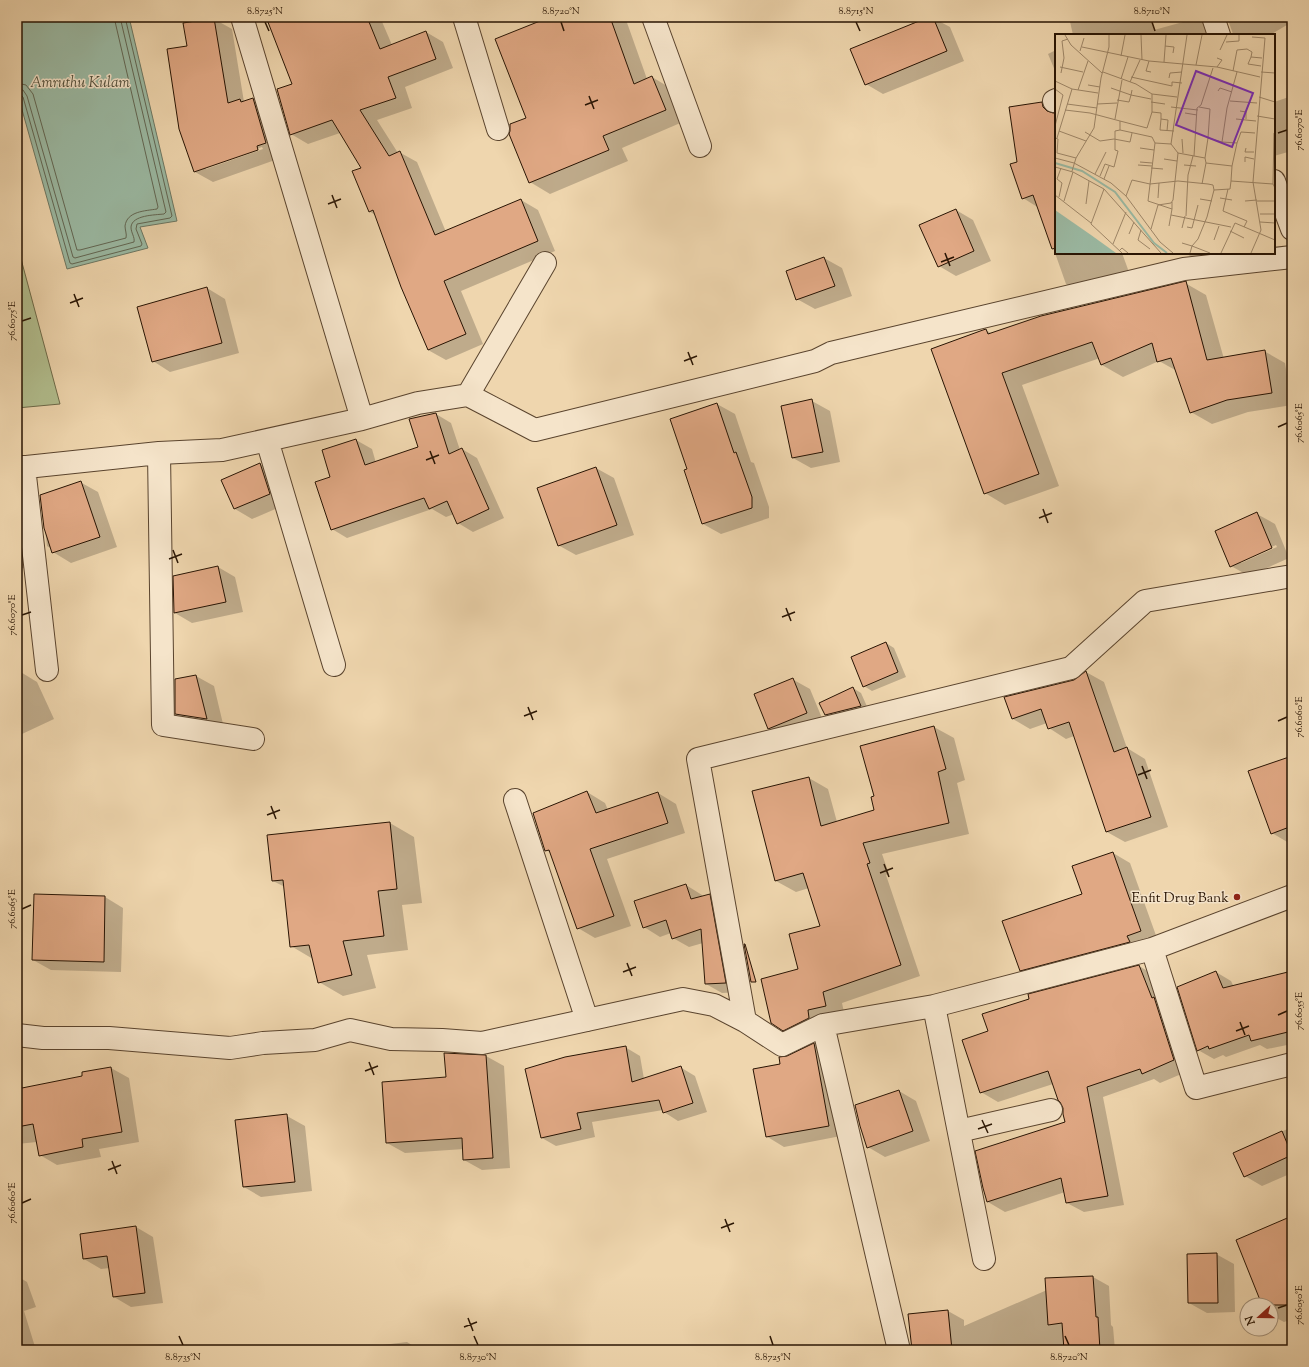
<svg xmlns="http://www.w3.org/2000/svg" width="1309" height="1367" viewBox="0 0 1309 1367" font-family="'Sorts Mill Goudy',serif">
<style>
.green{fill:#b2bf8f;stroke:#6d6a49}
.water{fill:#9bbaa4;stroke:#6d7864}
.shadow{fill:#0003;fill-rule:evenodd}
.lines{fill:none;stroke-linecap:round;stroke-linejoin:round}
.shore{stroke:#626754;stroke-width:1}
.building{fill:#e0a884;stroke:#281403}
.minor-casing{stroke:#5a442e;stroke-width:24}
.minor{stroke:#f5e4ca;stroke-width:22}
.ticks{fill:none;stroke:#281403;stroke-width:1.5}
.poi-dot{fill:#8f2418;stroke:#f5e4ca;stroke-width:1.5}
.labels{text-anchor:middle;stroke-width:3;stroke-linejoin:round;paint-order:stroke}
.poi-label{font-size:14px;fill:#281403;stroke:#f5e4ca;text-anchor:end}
.water-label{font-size:15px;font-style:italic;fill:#504e3b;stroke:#f5e4ca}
.inset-river{fill:none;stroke:#9bbaa4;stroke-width:2}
.inset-road{fill:none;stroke:#9f886a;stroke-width:1}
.view{fill:#7b2cbf;fill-opacity:0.15;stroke:#7b2cbf;stroke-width:2}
.inset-edge{fill:none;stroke:#281403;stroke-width:2}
.neatline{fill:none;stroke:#281403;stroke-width:1.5}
.ticks-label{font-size:10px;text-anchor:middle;fill:#281403}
</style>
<rect width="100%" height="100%" fill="#efd6ae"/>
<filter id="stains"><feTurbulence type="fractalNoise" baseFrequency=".005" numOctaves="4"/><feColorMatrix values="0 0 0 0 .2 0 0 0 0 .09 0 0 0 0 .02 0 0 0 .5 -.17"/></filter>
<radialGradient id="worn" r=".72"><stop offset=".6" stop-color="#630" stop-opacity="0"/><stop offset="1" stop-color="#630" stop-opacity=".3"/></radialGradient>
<path class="green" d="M 17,244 L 60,404 L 17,408 Z"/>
<path class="water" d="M 17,17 L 129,17 L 177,221 L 140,227 L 148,248 L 67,269 L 17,92 Z"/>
<path class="shadow" d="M 270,17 L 380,17 L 392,45 L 426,32 L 443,42 L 453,68 L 405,87 L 412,108 L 377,120 L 398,153 L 399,152 L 417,162 L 446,232 L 521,200 L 538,210 L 555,251 L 461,291 L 483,344 L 446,360 L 428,350 L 375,215 L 369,211 L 362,168 L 340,133 L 308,144 L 291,134 L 293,85 Z
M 553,17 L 625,17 L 647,79 L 652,77 L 672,89 L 685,121 L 622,148 L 628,161 L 550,194 L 530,182 L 527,118 Z
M 931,17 L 950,27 L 964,61 L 883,94 L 866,84 Z
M 1069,17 L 1151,17 L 1154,30 L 1201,17 L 1219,28 L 1221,35 L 1073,35 Z
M 1227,17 L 1292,17 L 1292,22 L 1270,35 L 1234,35 L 1233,34 Z
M 214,19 L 232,29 L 244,102 L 253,99 L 270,109 L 275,160 L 213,182 L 195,172 L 180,129 ZM 262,147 L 263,149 L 206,169 L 206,167 Z
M 1056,50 L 1056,73 L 1048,54 Z
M 1292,96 L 1292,165 L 1288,152 L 1274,156 L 1274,102 Z
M 1042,103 L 1056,112 L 1056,253 L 1122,253 L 1133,283 L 1085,295 L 1066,284 L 1039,208 L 1023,198 L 1018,163 Z
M 17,110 L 21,124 L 17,125 Z
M 956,210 L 973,220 L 991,261 L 956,276 L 939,266 Z
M 1185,253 L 1237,253 L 1204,264 Z
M 824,258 L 842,268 L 852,296 L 815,309 L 797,299 Z
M 1185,283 L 1206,295 L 1224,359 L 1264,351 L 1285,363 L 1292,405 L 1248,412 L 1212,424 L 1191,412 L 1177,371 L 1159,361 L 1123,377 L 1102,365 L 1100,358 L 1022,385 L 1059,486 L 1005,505 L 985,493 L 986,330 L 992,334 Z
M 207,288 L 225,299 L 239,353 L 170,372 L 153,361 Z
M 812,401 L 830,411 L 840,462 L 811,468 L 793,458 Z
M 717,404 L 735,414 L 751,462 L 754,463 L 769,507 L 769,518 L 721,534 L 703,524 L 685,471 L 688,470 Z
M 436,414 L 451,423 L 460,450 L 462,449 L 477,458 L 504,518 L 473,532 L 458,523 L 454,514 L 446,517 L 432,509 L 347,538 L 332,529 L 331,478 L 356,440 L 372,449 L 376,463 L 419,448 Z
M 260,464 L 277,475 L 287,504 L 252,519 L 235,509 Z
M 596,468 L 614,478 L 634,535 L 576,555 L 558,545 Z
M 80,482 L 98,492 L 117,547 L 71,563 L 53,552 L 52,549 L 47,546 L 41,495 Z
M 17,487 L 35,515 L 41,519 L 47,565 L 17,569 Z
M 1257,514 L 1275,524 L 1289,558 L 1249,576 L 1231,566 ZM 1276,545 L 1277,547 L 1241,563 L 1241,561 Z
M 218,567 L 235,577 L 243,612 L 192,623 L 175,613 Z
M 886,643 L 894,648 L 906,677 L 872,691 L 864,686 Z
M 19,671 L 37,682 L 54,719 L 22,734 L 17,731 L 17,673 Z
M 1086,672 L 1104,682 L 1127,748 L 1145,759 L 1168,827 L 1125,842 L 1107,832 L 1074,736 L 1066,739 L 1049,728 L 1047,723 L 1030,729 L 1013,719 L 1074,681 Z
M 196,676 L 214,686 L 224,728 L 194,724 L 176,714 L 176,680 Z
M 792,679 L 810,689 L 824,723 L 786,738 L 769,728 Z
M 853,688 L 861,693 L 869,711 L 834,720 L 825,715 Z
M 934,727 L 954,738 L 965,780 L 957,783 L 969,834 L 882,854 L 889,874 L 886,875 L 920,976 L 842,1003 L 845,1017 L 803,1041 L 783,1030 L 799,969 L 821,927 L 809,888 L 796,892 L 776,881 L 753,792 L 809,778 L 828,789 L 837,822 L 875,810 L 875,797 L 861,747 Z
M 1292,757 L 1292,842 L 1289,843 L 1272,833 Z
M 587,792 L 605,803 L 608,810 L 658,793 L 676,804 L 685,833 L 607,859 L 631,926 L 595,938 L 578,928 L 551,853 L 546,850 Z
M 390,823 L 414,837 L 422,903 L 402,905 L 408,950 L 367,955 L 376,988 L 343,996 L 319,982 L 313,959 L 291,946 L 285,887 L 273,881 Z
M 1113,853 L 1130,863 L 1158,941 L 1038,980 L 1020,970 L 1083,894 Z
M 686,885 L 702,895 L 703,897 L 709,895 L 725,904 L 741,992 L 722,993 L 706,984 L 703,943 L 689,947 L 673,938 L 671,933 L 660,937 L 644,927 Z
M 35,895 L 105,897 L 123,908 L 121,972 L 51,970 L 33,960 Z
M 1139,966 L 1156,976 L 1191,1070 L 1160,1083 L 1154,1079 L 1103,1097 L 1124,1205 L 1084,1212 L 1067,1203 L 1065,1192 L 1005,1212 L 988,1202 L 984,1188 L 1067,1123 L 1064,1107 L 1053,1084 L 998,1102 L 981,1092 L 989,1032 Z
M 1216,972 L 1231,981 L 1234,987 L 1292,972 L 1292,1044 L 1267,1049 L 1260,1045 L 1226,1057 L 1223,1055 L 1214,1059 L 1198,1050 Z
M 814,1044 L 831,1055 L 846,1135 L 784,1147 L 766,1136 L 781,1064 Z
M 625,1047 L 640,1056 L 644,1079 L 680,1067 L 695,1076 L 707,1112 L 678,1121 L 664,1112 L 663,1110 L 592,1122 L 595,1137 L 556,1146 L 542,1138 Z
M 446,1054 L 486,1056 L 504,1066 L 510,1168 L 482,1170 L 464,1160 L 464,1149 L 405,1153 L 387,1143 L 447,1077 Z
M 111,1068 L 129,1078 L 139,1142 L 99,1149 L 101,1157 L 57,1165 L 40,1155 L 37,1142 L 17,1144 L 17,1090 L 84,1077 Z
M 899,1091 L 916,1101 L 930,1141 L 885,1157 L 868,1147 Z
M 287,1116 L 305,1126 L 312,1191 L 261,1197 L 244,1187 Z
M 1292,1127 L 1292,1173 L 1262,1186 L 1245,1176 L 1234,1153 Z
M 1292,1218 L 1292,1319 L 1284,1322 L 1271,1315 L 1271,1305 L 1263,1305 Z
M 136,1227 L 153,1237 L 163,1303 L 131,1307 L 114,1297 L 110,1268 L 101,1269 L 84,1259 Z
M 1216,1254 L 1234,1264 L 1235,1312 L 1207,1313 L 1189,1303 Z
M 17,1276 L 27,1282 L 36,1307 L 24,1311 L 36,1350 L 17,1350 Z
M 1093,1277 L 1109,1286 L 1111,1325 L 1113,1327 L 1115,1350 L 913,1350 L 910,1315 L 948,1311 L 964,1320 L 964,1326 L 1047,1290 L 1046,1279 Z
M 407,1342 L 420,1350 L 366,1350 L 366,1347 Z"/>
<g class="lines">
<path class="shore" d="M 17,83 L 26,85 L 33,94 L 77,250 L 80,250 L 126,238 C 127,234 125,230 125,226 C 127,211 145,211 157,209 L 158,207 L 114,17
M 17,89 L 23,90 L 27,96 L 73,257 L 75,258 L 134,242 C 135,237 131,233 131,227 C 132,215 155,215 164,214 L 166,212 L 120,17
M 17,94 L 21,95 L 23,97 L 70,263 L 72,264 L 141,246 L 142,244 L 136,229 L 137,224 L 170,218 L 172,216 L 125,17"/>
</g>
<path class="building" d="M 266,17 L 367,17 L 380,49 L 426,31 L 436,59 L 388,77 L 396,98 L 360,110 L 389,156 L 400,151 L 435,235 L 521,199 L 538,241 L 444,281 L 466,334 L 428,350 L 401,287 L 373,210 L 369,212 L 352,171 L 361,168 L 332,120 L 290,135 L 277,89 L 292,84 Z
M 550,17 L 610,17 L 634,84 L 652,76 L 666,110 L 603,136 L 609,150 L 529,183 L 509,134 L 510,131 L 510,124 L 526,118 L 495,39 Z
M 929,17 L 933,17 L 947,51 L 865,85 L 850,49 Z
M 214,18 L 228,103 L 240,99 L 241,102 L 253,98 L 266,143 L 257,146 L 258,150 L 194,172 L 179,129 L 167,49 L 187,46 L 183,23 Z
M 1042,102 L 1043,107 L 1047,111 L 1053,113 L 1056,113 L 1056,248 L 1052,249 L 1033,195 L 1022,199 L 1010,164 L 1017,162 L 1009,107 Z
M 956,209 L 974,251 L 938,267 L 919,225 Z
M 824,257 L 835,286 L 796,300 L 786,271 Z
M 1186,281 L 1207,360 L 1265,350 L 1272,393 L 1227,400 L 1190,413 L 1171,358 L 1157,362 L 1152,343 L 1101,365 L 1092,342 L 1002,373 L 1039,474 L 984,494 L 931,349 L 983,330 L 986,329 L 988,334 L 1041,316 Z
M 207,287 L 222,343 L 152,362 L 137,307 Z
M 812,399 L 823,452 L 792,458 L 781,406 Z
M 717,403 L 734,453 L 736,452 L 752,497 L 752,508 L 702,524 L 684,470 L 687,469 L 670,419 Z
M 436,413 L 449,454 L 462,448 L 489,509 L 457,524 L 447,501 L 429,509 L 424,498 L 331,530 L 315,482 L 330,477 L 322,450 L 356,439 L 365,465 L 418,447 L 409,419 Z
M 260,463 L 270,494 L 234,509 L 221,480 Z
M 596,467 L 617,525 L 558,546 L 537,488 Z
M 81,481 L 100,537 L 52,553 L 44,528 L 40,495 Z
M 1257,512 L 1272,548 L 1230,567 L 1215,531 Z
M 218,566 L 226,602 L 174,613 L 173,576 Z
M 886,642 L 898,672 L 863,687 L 851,657 Z
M 1086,671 L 1114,752 L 1127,747 L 1151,817 L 1106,832 L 1069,722 L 1048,729 L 1041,709 L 1012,719 L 1004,697 L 1074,680 Z
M 196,675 L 207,719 L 175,714 L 175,679 Z
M 793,678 L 807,713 L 768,729 L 754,694 Z
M 853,687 L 861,706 L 825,715 L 819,703 Z
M 934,726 L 946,769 L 938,772 L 949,823 L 863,843 L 870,863 L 867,864 L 901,965 L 823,992 L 826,1006 L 808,1010 L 809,1018 L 783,1031 L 771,1023 L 761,979 L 798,969 L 789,934 L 820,926 L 803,873 L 775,881 L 752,791 L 809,777 L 821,826 L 874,810 L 871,797 L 874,796 L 860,746 Z
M 1292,756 L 1292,826 L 1271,834 L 1248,771 Z
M 587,791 L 596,813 L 658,792 L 668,823 L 590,849 L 614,916 L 577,929 L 549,850 L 545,851 L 533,813 Z
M 390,822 L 397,889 L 378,891 L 384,936 L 343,941 L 352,975 L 318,983 L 309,945 L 290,947 L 283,880 L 272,881 L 267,835 Z
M 1113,852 L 1141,931 L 1127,936 L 1130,942 L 1020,971 L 1002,921 L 1082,894 L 1072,866 Z
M 686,884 L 691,899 L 710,894 L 726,983 L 705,984 L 701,929 L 672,939 L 666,920 L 643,928 L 634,901 Z
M 34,894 L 105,896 L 104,962 L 32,960 Z
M 744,944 L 745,944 L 756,982 L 751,982 Z
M 1139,965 L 1152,998 L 1154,997 L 1174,1060 L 1142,1074 L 1140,1069 L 1087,1087 L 1108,1196 L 1066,1203 L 1061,1178 L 987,1202 L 983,1188 L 975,1151 L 1065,1122 L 1063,1114 L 1063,1108 L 1060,1102 L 1058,1100 L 1048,1071 L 980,1093 L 962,1040 L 988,1031 L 982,1014 L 1029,999 L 1028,994 Z
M 1216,971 L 1223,988 L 1292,971 L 1292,1031 L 1251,1041 L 1249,1035 L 1209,1049 L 1208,1046 L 1197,1051 L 1177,987 Z
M 814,1043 L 829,1126 L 766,1137 L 753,1069 L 780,1064 L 779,1057 L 787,1056 Z
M 626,1046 L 632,1082 L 681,1066 L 693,1103 L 663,1113 L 659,1100 L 577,1113 L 581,1129 L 541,1138 L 525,1069 L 565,1057 Z
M 444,1053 L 486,1055 L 493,1158 L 463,1160 L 462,1138 L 386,1143 L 382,1082 L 446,1077 Z
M 111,1067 L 122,1132 L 82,1139 L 83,1147 L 39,1156 L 33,1124 L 17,1127 L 17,1089 L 82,1076 L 82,1072 Z
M 899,1090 L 913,1131 L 867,1148 L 860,1126 L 855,1105 Z
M 287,1114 L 295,1182 L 243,1187 L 235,1120 Z
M 1282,1131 L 1292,1155 L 1244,1177 L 1233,1153 Z
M 1292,1216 L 1292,1305 L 1262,1305 L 1236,1240 Z
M 136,1226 L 145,1293 L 113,1297 L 107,1256 L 83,1259 L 80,1234 Z
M 1217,1253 L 1218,1303 L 1188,1303 L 1187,1254 Z
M 1093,1276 L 1096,1317 L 1098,1317 L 1100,1350 L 1064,1350 L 1062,1323 L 1048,1325 L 1045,1278 Z
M 948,1310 L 952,1350 L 912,1350 L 908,1314 Z"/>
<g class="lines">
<g class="minor-casing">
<path id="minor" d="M 242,17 L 362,419
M 464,17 L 498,129
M 653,17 L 700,146
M 1213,17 L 1219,35
M 1054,101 L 1056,100
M 1274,181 L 1292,229
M 468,395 L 545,263
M 267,440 L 334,665
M 159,453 L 163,725 L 253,739
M 24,467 L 47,670
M 17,468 L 159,453 L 222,450 L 362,419 L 418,403 L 468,395 L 535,430 L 815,361 L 831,353 L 1184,269 L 1292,257
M 515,800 L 587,1020
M 1152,949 L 1196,1088 L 1292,1064
M 934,1006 L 984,1259
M 745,1021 L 698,759 L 1071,668 L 1145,601 L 1292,576
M 823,1025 L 899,1350
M 17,1035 L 43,1038 L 109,1038 L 230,1048 L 263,1043 L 315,1040 L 350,1030 L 391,1039 L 442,1040 L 482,1043 L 683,999 L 714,1005 L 745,1021 L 782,1045 L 823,1025 L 934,1006 L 1152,949 L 1292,896
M 959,1131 L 1051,1110"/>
</g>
<use href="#minor" class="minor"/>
</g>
<path class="ticks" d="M 265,22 L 269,31M 561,22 L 564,31M 856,22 L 860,31M 1152,22 L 1155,31M 589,96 L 594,109M 585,105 L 598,100M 1278,133 L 1287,130M 332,195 L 337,208M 328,204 L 341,199M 945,253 L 950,266M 941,262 L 954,257M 74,294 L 79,307M 70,303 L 83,298M 22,321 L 31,318M 688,352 L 693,365M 684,361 L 697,356M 1278,427 L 1287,423M 430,451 L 435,464M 426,460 L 439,455M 1043,509 L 1048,523M 1039,518 L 1052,513M 173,550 L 178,563M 169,559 L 182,554M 786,608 L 791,621M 22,615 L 31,612M 782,617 L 795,612M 528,707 L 533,720M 524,716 L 537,711M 1278,721 L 1287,717M 1142,766 L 1147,779M 1138,775 L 1151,770M 271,806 L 276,819M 267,815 L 280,810M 884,864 L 889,877M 880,873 L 893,868M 22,909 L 31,905M 627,963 L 632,976M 623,972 L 636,967M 1278,1015 L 1287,1011M 1240,1022 L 1245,1035M 1236,1031 L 1249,1026M 369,1062 L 374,1075M 365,1071 L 378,1066M 982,1120 L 988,1133M 978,1129 L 992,1124M 112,1161 L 117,1174M 108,1170 L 121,1165M 22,1203 L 31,1199M 725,1219 L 730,1232M 721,1228 L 734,1223M 1278,1308 L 1287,1305M 468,1318 L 473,1331M 464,1327 L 477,1322M 179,1336 L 183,1345M 474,1336 L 478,1345M 770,1336 L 773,1345M 1065,1336 L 1069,1345"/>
<circle class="poi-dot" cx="1237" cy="897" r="4"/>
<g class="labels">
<g class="poi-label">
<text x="1229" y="902">Enfit Drug Bank</text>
</g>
<g class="water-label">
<text x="80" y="87">Amruthu Kulam</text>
</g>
</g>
<g transform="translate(1055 34)">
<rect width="220" height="220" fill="#efd6ae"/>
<path d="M 0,176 L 36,201 L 61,219 L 0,219 Z" fill="#9bbaa4"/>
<path class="inset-river" d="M 0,129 L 27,137 L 60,158 L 99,209 L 112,219"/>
<path class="inset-road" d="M 10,1 L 16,11 L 47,39M 86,1 L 87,26M 171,8 L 184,7 L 184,1M 110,12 L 119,13 L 118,19M 27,13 L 94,27 L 162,33 L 205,43M 165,16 L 172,1M 25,17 L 29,4M 66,22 L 70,1M 196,23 L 193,30 L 206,32M 162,24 L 167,26 L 162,33M 94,27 L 91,37 L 96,38M 109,28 L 111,1M 141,31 L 147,1M 5,33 L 28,38M 178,37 L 182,16 L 192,15 L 197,18 L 196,23 L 207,24M 48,38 L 81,50 L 97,60 L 97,78 L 106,79 L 106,85 L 113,86 L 112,97M 206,38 L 220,39M 6,39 L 9,24 L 7,7 L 13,5M 76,43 L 117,52 L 117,48 L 127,49M 114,44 L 115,39 L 127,38M 66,45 L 73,23M 0,47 L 17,55 L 43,59M 75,48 L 85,26M 33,51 L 45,53M 56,54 L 76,61 L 77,56M 0,55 L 8,61 L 0,92M 23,56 L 33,27M 163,57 L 165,54 L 177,58M 97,60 L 122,63M 204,63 L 220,68M 62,66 L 74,68 L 76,61 L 96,65M 175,67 L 202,69M 96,68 L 110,70M 12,70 L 42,74M 42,70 L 62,69M 116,73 L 143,76M 144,73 L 155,75 L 153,104M 10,76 L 35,79 L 65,87 L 65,96 L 97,103 L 100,109 L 93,167 L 117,175 L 117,168M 185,77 L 191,78 L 191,85M 130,79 L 142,81M 202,82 L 220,85 L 220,82M 60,85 L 67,46M 106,85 L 105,96 L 119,97M 181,85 L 201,87M 220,85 L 220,100M 65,87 L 92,94 L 97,78M 4,97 L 31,107M 30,98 L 45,107 L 59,105 L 75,108 L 77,99M 0,104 L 3,105 L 2,119 L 21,124M 2,104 L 17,55M 127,105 L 128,119M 167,108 L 182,109 L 177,132M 100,109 L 116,110M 182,109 L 186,98 L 200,99M 85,114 L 99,116M 191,114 L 190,118 L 199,118M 123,119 L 150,124 L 153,104 L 167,108 L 172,74 L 182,38M 139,122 L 142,74 L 146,71 L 158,34M 0,124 L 19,129 L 56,149 L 71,162 L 105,208 L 118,219M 150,124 L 151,129 L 177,132 L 176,147M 109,125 L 122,127M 85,128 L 97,129M 190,128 L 190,123 L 199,125M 83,131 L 97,132M 129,131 L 141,132M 0,133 L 18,138 L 49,155 L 36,190 L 67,219M 96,134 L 108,135M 17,137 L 21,124 L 39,94 L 46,44 L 54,13 L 54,1M 40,140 L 51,118M 45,142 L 50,130 L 59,133 L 63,117 L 60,116 L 60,97 L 65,96M 49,145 L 54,132M 147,150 L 151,129M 218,150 L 219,99M 49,155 L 106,219M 173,155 L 168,177 L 192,187 L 189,193M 0,161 L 36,189M 71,162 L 77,146 L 95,150 L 123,147 L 153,150 L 158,151 L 159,156 L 175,155 L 176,147 L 218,150 L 220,154M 4,163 L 7,149 L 2,145 L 6,134M 103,164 L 104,149M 165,164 L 177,166M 145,165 L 157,167M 9,167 L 18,138M 190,167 L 202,166M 202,167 L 220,167M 31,170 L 34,147M 205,180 L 220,180M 116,181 L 176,193M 131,182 L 133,141 L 138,122M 205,188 L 220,189M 114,192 L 117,175M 132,193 L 137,194 L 143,171M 127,194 L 130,182M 96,195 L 103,171 L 116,169 L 118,166 L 123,119 L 116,110 L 132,1M 86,196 L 83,206 L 95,215M 175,197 L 189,204M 74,200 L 79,188M 159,206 L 164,192M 127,209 L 137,212 L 135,219M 58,210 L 71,178M 64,217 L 67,214 L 73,219M 155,219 L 137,212 L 143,205 L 152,183 L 159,156M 166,219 L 180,189 L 220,206M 196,219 L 206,196 L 198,148 L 210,4 L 197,3"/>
<path class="view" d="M 141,37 L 198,59 L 177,113 L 121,91 Z"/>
<rect width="220" height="220" class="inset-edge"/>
</g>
<rect width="1309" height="1367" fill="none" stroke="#efd6ae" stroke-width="44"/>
<g transform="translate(1259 1317) rotate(249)"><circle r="19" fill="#f5e4ca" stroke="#a3917a"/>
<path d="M0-3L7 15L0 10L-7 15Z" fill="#8f2418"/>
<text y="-6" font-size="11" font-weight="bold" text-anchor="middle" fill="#281403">N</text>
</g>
<rect x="22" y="22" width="1265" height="1323" class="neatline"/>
<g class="ticks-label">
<text x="265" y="14">8.8725°N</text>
<text x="561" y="14">8.8720°N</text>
<text x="856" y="14">8.8715°N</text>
<text x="1152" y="14">8.8710°N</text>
<text transform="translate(1298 130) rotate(-90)" y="4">76.6070°E</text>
<text transform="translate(11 321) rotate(-90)" y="4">76.6075°E</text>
<text transform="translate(1298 423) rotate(-90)" y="4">76.6065°E</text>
<text transform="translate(11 615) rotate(-90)" y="4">76.6070°E</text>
<text transform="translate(1298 717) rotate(-90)" y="4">76.6060°E</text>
<text transform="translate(11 909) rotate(-90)" y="4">76.6065°E</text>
<text transform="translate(1298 1011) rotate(-90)" y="4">76.6055°E</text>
<text transform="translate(11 1203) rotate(-90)" y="4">76.6060°E</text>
<text transform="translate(1298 1305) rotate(-90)" y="4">76.6050°E</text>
<text x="183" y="1360">8.8735°N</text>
<text x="478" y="1360">8.8730°N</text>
<text x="773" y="1360">8.8725°N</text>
<text x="1069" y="1360">8.8720°N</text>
</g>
<rect width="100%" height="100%" filter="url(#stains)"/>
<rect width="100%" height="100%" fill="url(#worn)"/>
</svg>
